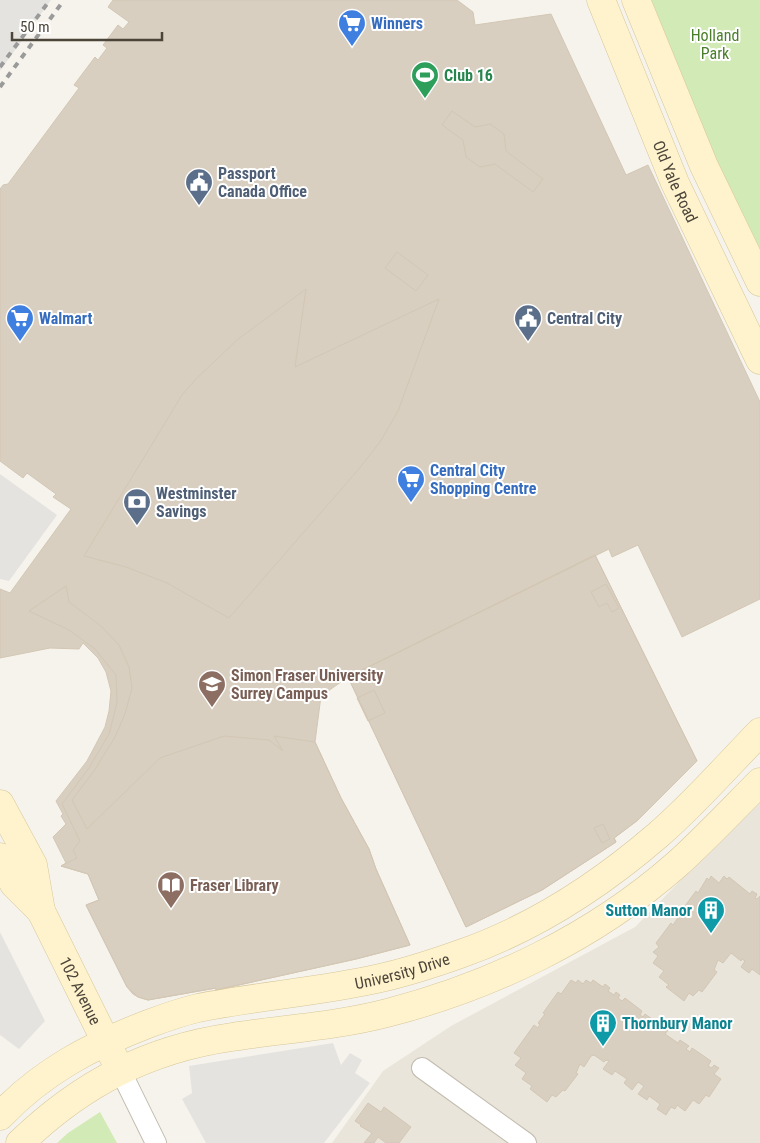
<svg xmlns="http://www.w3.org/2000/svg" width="760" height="1143" viewBox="0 0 760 1143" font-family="'Roboto Condensed',sans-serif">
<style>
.residential{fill:#eae5da}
.green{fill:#d2eab5}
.parking{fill:#e5e3e0}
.building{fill:#d8cfc1;stroke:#d3c7b4}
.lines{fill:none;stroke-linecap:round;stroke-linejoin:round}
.street-casing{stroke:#c2bbae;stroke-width:22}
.secondary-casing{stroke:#d6c79b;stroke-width:29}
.street{stroke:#fff;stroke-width:20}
.secondary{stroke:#fff3cd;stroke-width:28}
.rail{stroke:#9a9a9a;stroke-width:4;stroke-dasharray:6 6;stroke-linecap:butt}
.labels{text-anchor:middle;stroke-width:4;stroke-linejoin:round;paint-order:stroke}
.shop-label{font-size:16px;font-weight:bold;fill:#366cbe;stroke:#fff;text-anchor:start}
.park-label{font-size:16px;fill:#4a7f2a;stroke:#fff}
.leisure-label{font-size:16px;font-weight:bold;fill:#27864d;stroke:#fff;text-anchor:start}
.service-label{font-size:16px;font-weight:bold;fill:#4e5e75;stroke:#fff;text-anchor:start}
.street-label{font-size:16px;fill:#4b4439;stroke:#fff}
.education-label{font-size:16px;font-weight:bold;fill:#785e54;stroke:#fff;text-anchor:start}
.culture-label{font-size:16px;font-weight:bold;fill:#0d838f;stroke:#fff;text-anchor:end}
</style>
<rect width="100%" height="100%" fill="#f6f3ec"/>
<path class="residential" d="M 760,799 L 760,1143 L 332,1143 L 383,1071 L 451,1026 L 635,927 Z"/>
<path class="green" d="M 650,0 L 760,0 L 760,251 L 707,140 Z
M 100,1112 L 117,1143 L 57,1143 L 68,1133 Z"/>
<path class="parking" d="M 0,0 L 51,0 L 0,71 Z
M 0,474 L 57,515 L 9,581 L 0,579 Z
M 0,932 L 45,1021 L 19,1049 L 0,1035 Z
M 333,1043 L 341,1065 L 350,1053 L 362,1060 L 355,1073 L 370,1083 L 324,1143 L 206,1143 L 182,1099 L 192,1093 L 189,1066 Z"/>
<path class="building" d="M 113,0 L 457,0 L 473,12 L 475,25 L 551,14 L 626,175 L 648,165 L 760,402 L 760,599 L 682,637 L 638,545 L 612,557 L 609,549 L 348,677 L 321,696 L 315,742 L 341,798 L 369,849 L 376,869 L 410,945 L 356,959 L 216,990 L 216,988 L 148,1000 L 138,997 L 127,987 L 86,905 L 99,900 L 88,874 L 61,866 L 66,863 L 53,837 L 66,824 L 61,816 L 63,814 L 56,801 L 87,761 L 105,727 L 109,711 L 111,691 L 106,672 L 98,658 L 83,643 L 79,649 L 50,648 L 0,658 L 0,589 L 10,593 L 71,509 L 53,497 L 56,494 L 27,473 L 23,478 L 0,461 L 0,189 L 3,185 L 8,184 L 79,88 L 74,85 L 95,57 L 98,60 L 107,48 L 103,45 L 118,25 L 123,29 L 129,22 L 108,7 Z
M 452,111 L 475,127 L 490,124 L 504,134 L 506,151 L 543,179 L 533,192 L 495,164 L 480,167 L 466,157 L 463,140 L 442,125 Z
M 397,252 L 428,275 L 416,291 L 385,268 Z
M 306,289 L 295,367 L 439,299 L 398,411 L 380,442 L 358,470 L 229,618 L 167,583 L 126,567 L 84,556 L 182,395 L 196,379 L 237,340 Z
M 595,555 L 697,761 L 638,820 L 614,838 L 616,842 L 542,890 L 466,927 L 348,677 Z
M 595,555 L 697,761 L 638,820 L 614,838 L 616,842 L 542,890 L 466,927 L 348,677 Z
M 606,584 L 619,608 L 612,612 L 607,603 L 599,607 L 591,592 Z
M 66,586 L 69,602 L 101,626 L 119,645 L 129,667 L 132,688 L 125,714 L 115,737 L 94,771 L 72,800 L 87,829 L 160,758 L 224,736 L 269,740 L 283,751 L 274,736 L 315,742 L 341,798 L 369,849 L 376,869 L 410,945 L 356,959 L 216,990 L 216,988 L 148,1000 L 138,997 L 133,994 L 127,987 L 86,905 L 99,900 L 88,874 L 61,866 L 77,858 L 73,850 L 80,841 L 62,804 L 89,768 L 109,734 L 117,703 L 116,675 L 95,649 L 69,630 L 29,611 Z
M 374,690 L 385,713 L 368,721 L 357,698 Z
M 603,824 L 610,839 L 602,843 L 594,828 Z
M 711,876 L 719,883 L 724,876 L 727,879 L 729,877 L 750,894 L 752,891 L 757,894 L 755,898 L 757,899 L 760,896 L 760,975 L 752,969 L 749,973 L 741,967 L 745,961 L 742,959 L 741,961 L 731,953 L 723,963 L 718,960 L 714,970 L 717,972 L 702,992 L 699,990 L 693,996 L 689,993 L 684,1001 L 666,987 L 669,985 L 659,977 L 664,971 L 653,963 L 658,956 L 653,952 L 659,947 L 656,943 L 671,923 L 673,925 L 681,913 L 683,914 L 684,912 L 682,910 L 696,891 L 698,893 L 707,878 L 709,880 Z
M 571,980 L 576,983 L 578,980 L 583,984 L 586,980 L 591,983 L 593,980 L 603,987 L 605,984 L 610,988 L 608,991 L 614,995 L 616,992 L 620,995 L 618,998 L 622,1001 L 625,998 L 642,1011 L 640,1015 L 643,1017 L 645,1014 L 655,1021 L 653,1024 L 656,1026 L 659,1023 L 668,1030 L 665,1034 L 678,1043 L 680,1040 L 689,1046 L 686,1049 L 690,1052 L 692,1048 L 711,1061 L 708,1066 L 712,1068 L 714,1065 L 719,1068 L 714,1074 L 721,1079 L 709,1097 L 706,1095 L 699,1104 L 693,1100 L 685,1111 L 677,1105 L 675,1109 L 671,1107 L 666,1115 L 657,1109 L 660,1104 L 649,1096 L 647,1100 L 638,1094 L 644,1086 L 638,1082 L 632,1090 L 624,1083 L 627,1079 L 615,1071 L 612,1075 L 603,1069 L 609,1061 L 606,1060 L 604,1062 L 594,1055 L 591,1056 L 584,1067 L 580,1064 L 576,1073 L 578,1074 L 565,1091 L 563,1090 L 556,1097 L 552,1095 L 547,1102 L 530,1089 L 532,1086 L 522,1079 L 526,1073 L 515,1065 L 521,1058 L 514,1053 L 534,1025 L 538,1028 L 540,1024 L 538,1023 L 545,1014 L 543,1013 L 558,992 L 561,994 Z
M 368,1103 L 381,1112 L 384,1107 L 411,1127 L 399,1143 L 386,1143 L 378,1137 L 374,1143 L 364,1143 L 372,1133 L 360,1126 L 361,1125 L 355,1121 Z"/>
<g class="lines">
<g class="street-casing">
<path id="street" d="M 422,1068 L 526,1143
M 120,1070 L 156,1143"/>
</g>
<g class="secondary-casing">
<g id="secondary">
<path id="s1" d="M 601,0 L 675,183 L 760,360"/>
<path d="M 636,0 L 704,166 L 760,282"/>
<path id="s2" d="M 0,804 L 33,865 L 41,911 L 114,1058"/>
<path d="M 0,857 L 14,884 L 41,911"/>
<path id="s3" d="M 0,1116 C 43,1071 91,1046 148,1024 C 164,1018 181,1012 198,1008 C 257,996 317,992 376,979 C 404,973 432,964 460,954 C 532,929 600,885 658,835 C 694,804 726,767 760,732"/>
<path d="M 20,1143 C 81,1084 148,1049 232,1037 C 284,1029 337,1026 387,1013 C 492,986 594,937 676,865 C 705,839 732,810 760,782"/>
</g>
</g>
<use href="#street" class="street"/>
<use href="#secondary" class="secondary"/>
<path class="rail" d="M 0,67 L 50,0
M 0,87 L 64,0"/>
</g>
<defs>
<g id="supermarket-pin" transform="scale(1.4375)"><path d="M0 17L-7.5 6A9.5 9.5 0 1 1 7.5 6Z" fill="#3f7fe0" stroke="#fff"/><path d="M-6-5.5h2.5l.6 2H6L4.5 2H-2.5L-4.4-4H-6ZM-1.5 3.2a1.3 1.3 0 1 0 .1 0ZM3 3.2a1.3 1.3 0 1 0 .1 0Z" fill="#fff"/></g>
<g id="stadium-pin" transform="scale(1.4375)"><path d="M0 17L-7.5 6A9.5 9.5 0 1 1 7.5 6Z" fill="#2e9e5b" stroke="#fff"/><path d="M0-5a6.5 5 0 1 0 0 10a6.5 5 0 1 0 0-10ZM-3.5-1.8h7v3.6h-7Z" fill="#fff"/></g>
<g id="civic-pin" transform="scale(1.4375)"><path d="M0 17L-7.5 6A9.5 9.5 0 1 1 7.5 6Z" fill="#5c6f8a" stroke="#fff"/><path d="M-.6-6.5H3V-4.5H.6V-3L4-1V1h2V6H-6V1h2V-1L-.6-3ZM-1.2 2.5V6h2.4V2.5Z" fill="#fff"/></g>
<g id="bank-pin" transform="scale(1.4375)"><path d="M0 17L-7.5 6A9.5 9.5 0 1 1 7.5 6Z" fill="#5c6f8a" stroke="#fff"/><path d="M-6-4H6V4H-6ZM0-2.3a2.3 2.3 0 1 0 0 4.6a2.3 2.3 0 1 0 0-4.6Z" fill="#fff"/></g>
<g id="university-pin" transform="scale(1.4375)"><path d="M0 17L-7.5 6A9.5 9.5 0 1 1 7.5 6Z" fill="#8d6e63" stroke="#fff"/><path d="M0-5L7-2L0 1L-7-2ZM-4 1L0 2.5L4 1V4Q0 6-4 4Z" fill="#fff"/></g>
<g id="library-pin" transform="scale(1.4375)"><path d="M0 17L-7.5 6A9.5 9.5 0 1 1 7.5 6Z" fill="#8d6e63" stroke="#fff"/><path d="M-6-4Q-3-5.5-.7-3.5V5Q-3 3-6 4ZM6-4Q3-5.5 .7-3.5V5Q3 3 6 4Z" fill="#fff"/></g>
<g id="building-pin" transform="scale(1.4375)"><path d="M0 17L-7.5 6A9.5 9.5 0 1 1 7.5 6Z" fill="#0f9aa8" stroke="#fff"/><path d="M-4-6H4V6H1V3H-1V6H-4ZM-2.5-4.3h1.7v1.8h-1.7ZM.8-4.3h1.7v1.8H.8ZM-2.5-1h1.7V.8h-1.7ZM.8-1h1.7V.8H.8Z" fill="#fff"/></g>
</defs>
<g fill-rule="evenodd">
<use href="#supermarket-pin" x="352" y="23"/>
<use href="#stadium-pin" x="425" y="75"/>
<use href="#civic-pin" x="199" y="182"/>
<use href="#supermarket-pin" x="20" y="318"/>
<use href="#civic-pin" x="528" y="318"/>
<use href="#supermarket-pin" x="411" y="479"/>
<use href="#bank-pin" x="137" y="502"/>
<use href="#university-pin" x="212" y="684"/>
<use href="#library-pin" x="171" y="885"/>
<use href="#building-pin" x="711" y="910"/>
<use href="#building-pin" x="603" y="1023"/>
</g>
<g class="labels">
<g class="shop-label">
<text x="371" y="29">Winners</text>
<text x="39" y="324">Walmart</text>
<text x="430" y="476">Central City<tspan x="430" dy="18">Shopping Centre</tspan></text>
</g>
<g class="park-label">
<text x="715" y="41">Holland<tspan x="715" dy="18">Park</tspan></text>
</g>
<g class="leisure-label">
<text x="444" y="81">Club 16</text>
</g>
<g class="service-label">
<text x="218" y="179">Passport<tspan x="218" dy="18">Canada Office</tspan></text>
<text x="547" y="324">Central City</text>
<text x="156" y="499">Westminster<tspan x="156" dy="18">Savings</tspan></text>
</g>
<g class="street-label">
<text dy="6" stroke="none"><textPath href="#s1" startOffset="196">Old Yale Road</textPath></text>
<text dy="6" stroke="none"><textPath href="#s3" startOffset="436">University Drive</textPath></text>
<text dy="6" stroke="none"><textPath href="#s2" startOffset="205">102 Avenue</textPath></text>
</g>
<g class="education-label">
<text x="231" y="681">Simon Fraser University<tspan x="231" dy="18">Surrey Campus</tspan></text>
<text x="190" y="891">Fraser Library</text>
</g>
<g class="culture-label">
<text x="692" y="916">Sutton Manor</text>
<text x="622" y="1029" text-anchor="start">Thornbury Manor</text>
</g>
</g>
<path d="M12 32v8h150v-8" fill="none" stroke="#4b4439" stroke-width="2.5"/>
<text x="20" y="32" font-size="15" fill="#4b4439" stroke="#ffffff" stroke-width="4" paint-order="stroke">50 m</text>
</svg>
